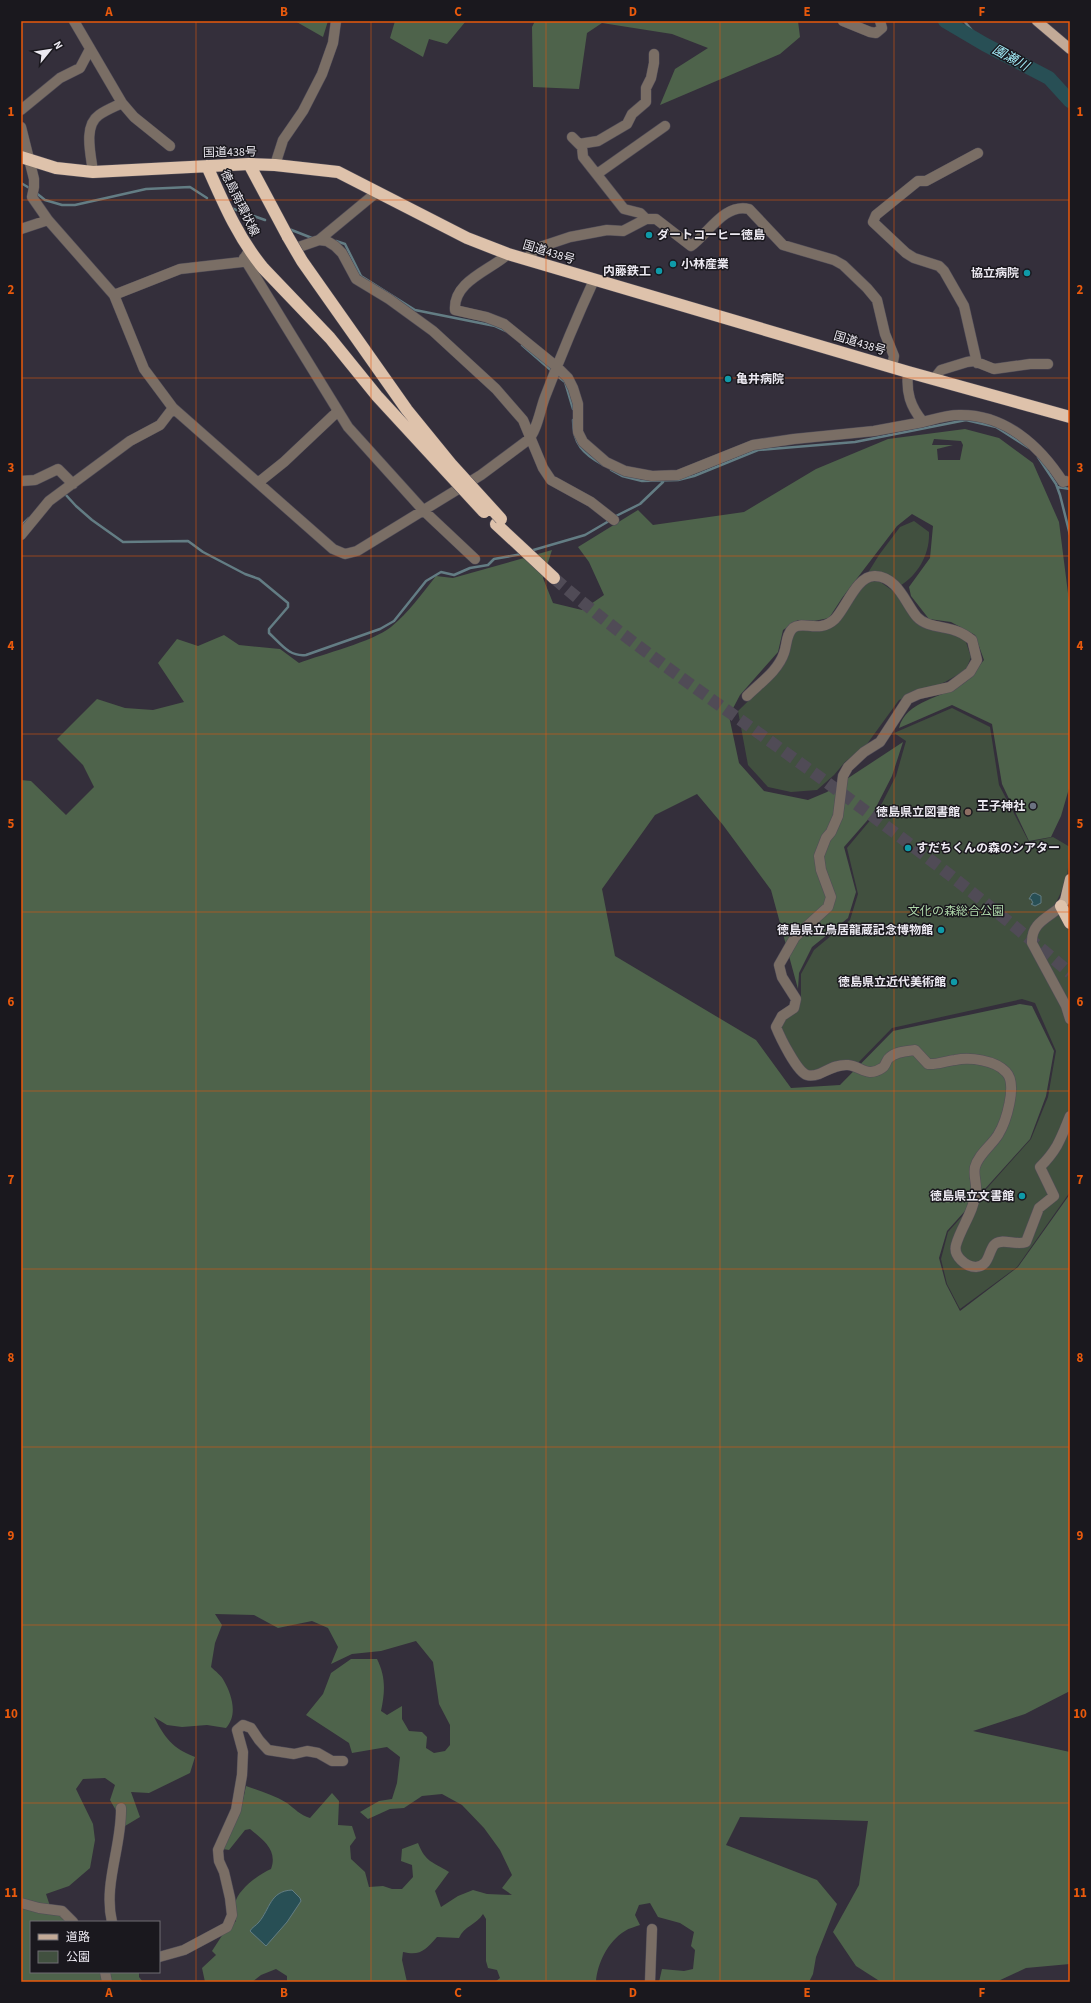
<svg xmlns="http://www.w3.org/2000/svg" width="1091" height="2003" viewBox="0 0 1091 2003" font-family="'Source Sans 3','Noto Sans JP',sans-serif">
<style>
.green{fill:#41503f}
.forest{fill:#4e634b;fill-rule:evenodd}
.water{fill:#284f55;stroke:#637d84}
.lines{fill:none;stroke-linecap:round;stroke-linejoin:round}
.stream{stroke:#637d84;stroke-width:2.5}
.river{stroke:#284f55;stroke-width:14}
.highway-tunnel{stroke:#504b56;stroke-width:12;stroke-dasharray:12 6;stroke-linecap:butt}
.minor-casing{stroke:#514d58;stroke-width:11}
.major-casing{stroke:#514d58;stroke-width:11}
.highway-casing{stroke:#514d58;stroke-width:13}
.minor{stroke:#7a6e65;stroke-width:10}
.major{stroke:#c2aa97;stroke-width:10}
.highway{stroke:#dec2ab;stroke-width:12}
.highway-bridge-casing{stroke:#514d58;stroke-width:13;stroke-linecap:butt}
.highway-bridge{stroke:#dec2ab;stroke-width:12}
.grid{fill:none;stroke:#e8590c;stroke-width:1;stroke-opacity:0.55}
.culture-dot{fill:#0f9aa8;stroke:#1a181e;stroke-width:1.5}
.worship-dot{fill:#6b7280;stroke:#1a181e;stroke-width:1.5}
.education-dot{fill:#8d6e63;stroke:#1a181e;stroke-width:1.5}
.labels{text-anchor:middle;stroke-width:3;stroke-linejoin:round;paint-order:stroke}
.street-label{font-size:12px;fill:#ece9f1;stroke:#1a181e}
.poi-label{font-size:12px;font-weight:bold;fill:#ece9f1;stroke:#1a181e;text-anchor:end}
.park-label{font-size:12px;fill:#b0d8aa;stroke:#1a181e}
.water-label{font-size:13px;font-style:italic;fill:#a3edf9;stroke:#1a181e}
.neatline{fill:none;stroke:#e8590c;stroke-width:1.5}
.grid-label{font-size:13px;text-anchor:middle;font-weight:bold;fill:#e8590c}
</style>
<rect width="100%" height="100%" fill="#342f3b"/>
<path class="green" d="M 914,521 L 929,532 C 930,554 918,575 900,586 L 866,576 L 879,555 L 900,527 Z
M 876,579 L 896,593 L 904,605 L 945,632 L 960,637 L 966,642 L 971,657 L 966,670 L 945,682 L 899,700 L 867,744 L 845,762 L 834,775 L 817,790 L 791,792 L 768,787 L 748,765 L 738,711 L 781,669 L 790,634 L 796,629 L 825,630 L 864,583 Z
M 952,708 L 990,727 L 999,785 L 1029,842 L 1053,837 L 1070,847 L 1067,879 L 1055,905 L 1070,930 L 1070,1192 L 1017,1267 L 960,1309 L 947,1284 L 941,1259 L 948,1232 L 1031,1139 L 1048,1097 L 1056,1051 L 1035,1003 L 1022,999 L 892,1028 L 856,1065 L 815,1072 L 806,1070 L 793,1054 L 781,1029 L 784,1020 L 797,1012 L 801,999 L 801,974 L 814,950 L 850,920 L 858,894 L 847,848 L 878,811 L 896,776 L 906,741 L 894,733 Z"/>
<path class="forest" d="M 295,21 L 328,21 L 323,37 Z
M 395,21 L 466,21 L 447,44 L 429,39 L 423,57 L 390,38 Z
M 535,21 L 798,21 L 800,37 L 780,54 L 660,105 L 675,69 L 708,48 L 672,34 L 602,23 L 587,33 L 579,89 L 533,87 L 532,27 Z
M 965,429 L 999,438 L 1033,463 L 1059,522 L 1070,609 L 1070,785 L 1061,816 L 1051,837 L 1029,841 L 1002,784 L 992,724 L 952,705 L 899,728 C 906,700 943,698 964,683 C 972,678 978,667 984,660 L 975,635 L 951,622 L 929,619 L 911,596 L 909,587 L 930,558 L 933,526 L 912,514 L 897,526 L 842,598 L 829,618 L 814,621 L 798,620 L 783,630 L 778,652 L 740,695 L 729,716 L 739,763 L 764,791 L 808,800 L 827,792 L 903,742 L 892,776 L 872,815 L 844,847 L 856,892 L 848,918 L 812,947 L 799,973 L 798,989 L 771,890 L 723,825 L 697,794 L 655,815 L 602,889 L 615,956 L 756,1040 L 791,1088 L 840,1085 L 893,1031 L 1020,1004 L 1032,1006 L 1054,1051 L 1046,1096 L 1030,1139 L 947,1231 L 939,1258 L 946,1284 L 960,1311 L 1018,1267 L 1070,1194 L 1070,1691 L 1025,1714 L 973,1731 L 1070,1752 L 1070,1964 L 1026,1968 L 996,1982 L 881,1982 L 856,1966 L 833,1932 L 859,1885 L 868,1821 L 740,1817 L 726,1845 L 817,1880 L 837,1904 L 816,1957 L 813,1974 L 809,1982 L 659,1982 L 662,1969 L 684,1971 L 693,1969 L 695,1950 L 691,1946 L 694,1932 L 680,1923 L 658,1917 L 650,1903 L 639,1905 L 635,1915 L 640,1925 C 635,1927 629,1928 625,1931 C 608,1941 597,1964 596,1982 L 495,1982 L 500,1978 L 497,1970 L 488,1968 L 486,1961 L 486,1919 L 483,1914 C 476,1925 464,1926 459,1938 L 437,1937 C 425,1950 421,1956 403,1952 L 402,1960 L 407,1982 L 287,1982 L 287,1976 L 276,1969 L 261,1975 L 252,1982 L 205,1982 L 202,1968 L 216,1955 L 212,1951 L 223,1934 L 236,1921 C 235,1916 234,1909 235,1904 C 237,1890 259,1874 271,1869 C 278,1850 263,1840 250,1829 L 245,1830 L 229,1850 L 223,1849 L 241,1809 L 246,1786 C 260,1791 274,1795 287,1803 C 295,1809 300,1815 310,1818 L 332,1793 L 339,1801 L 338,1825 L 352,1826 L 356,1838 L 350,1846 L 351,1859 L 365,1872 L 369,1887 L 383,1886 L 392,1889 L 402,1889 L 413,1877 L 412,1865 L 401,1861 L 402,1849 L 418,1843 C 426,1863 432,1861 449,1872 L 435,1891 L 441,1907 L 458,1896 L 473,1890 L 487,1894 L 512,1895 L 502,1888 L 512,1875 L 500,1850 L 484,1828 L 462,1805 L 442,1794 L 422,1796 L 404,1808 L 390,1809 L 368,1819 L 360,1812 L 379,1801 L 392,1799 L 397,1783 L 400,1757 L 387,1747 L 352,1753 L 349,1743 L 306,1715 L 323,1694 L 331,1673 L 351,1659 L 377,1659 C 386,1677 385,1692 381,1711 L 387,1715 L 402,1706 L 402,1719 L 409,1731 L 422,1732 L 427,1737 L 426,1748 L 434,1753 L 445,1751 L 450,1745 L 450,1725 L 439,1704 L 433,1662 L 416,1641 L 381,1651 L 352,1654 L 331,1664 L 338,1647 L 328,1628 L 312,1621 L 278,1628 L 254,1615 L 215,1614 L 222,1625 L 215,1643 L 211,1667 C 215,1671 222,1676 224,1681 C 232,1695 238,1715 226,1728 L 207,1725 L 182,1727 L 167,1725 L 154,1717 C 165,1738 172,1748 195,1757 L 190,1773 L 149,1793 L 131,1792 L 140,1817 L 125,1826 L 110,1800 L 115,1785 L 105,1778 L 83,1779 L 76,1789 L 93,1824 L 95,1840 L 90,1868 L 69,1886 L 46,1894 L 50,1906 L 69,1922 L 31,1922 L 31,1972 L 101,1972 L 105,1982 L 111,1975 L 109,1972 L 139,1972 L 139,1977 L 143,1982 L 21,1982 L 21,780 L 31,781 L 66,815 L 94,787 L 83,765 L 57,739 L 97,699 L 125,708 L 153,710 L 184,702 L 158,663 L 177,639 L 198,646 L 224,635 L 239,645 L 280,649 L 299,663 C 323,654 372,642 391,627 C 408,613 422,594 436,576 L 453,578 L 552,550 L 543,578 L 553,603 L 582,610 L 604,595 L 589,562 L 578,547 L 638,510 L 653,525 L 744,512 L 816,469 L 888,439 ZM 934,439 L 961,441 L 963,445 L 960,460 L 938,460 L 937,449 L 953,445 L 932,445 Z"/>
<path class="water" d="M 1035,893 L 1041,896 L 1041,903 L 1035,906 L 1031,904 L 1033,903 L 1031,899 L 1029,899 L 1032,894 Z
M 292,1890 L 300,1898 L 301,1901 L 287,1922 L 266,1946 L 250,1931 C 252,1927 256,1926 259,1922 C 270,1909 270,1891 292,1890 Z"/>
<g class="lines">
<path class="stream" d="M 964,21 L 984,44
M 21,183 L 31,189
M 35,192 L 45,200 L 62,205 L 75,205 L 146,189 L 190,187 L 207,198
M 231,208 L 265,220
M 289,229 L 312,238
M 336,241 L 345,244 L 361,276 L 415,310 L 495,326 L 506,331
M 522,345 L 553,372
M 556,375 L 565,382 L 573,409
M 573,420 C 573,444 583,454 603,465
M 1038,457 L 1056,484 L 1060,495 L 1070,535
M 611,470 L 622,476 L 642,481 L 678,480 L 694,476 L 758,450 L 855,442 L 966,420 L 996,427 L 1029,448
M 1057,487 L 1070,489
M 65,494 L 76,506 L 92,520 L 123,542 L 188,541 L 203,552 L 245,574 L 259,579 L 288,603 L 288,607 L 269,629 L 269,633 C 281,644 289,657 306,655 L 380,629 L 394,621 L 426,581 L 441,572 L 454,575 L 470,568 L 488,565 L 494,559 L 522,554
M 614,517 L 640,504 L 663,482
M 21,526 L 29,518
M 530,551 L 585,535 L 609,521"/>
<path class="river" d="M 945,21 L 984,44 L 1049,78 L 1070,101"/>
<path class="highway-tunnel" d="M 554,578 C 625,640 702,692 778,747 C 878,819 977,893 1070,973"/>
<g class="minor-casing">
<path id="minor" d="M 74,21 L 122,103 L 134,117 L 170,146
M 843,21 L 870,32 L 876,33 L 882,28 L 880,21
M 21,110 L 60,78 L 80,68 L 90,49
M 21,127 L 34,179 L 34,187 L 32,197 L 48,220 L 114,295 L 144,369 L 173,408 L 333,549 L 345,554 L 357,551 L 481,475 L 528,440 C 537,431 540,410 545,397 C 560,358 576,319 594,280
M 572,137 L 582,147 L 583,157 L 624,209 L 640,213 L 646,219
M 579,144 L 598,141 L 627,124 L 632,114 L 646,102 L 646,88 L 651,78 L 654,63 L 654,54
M 275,165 L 283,140 L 303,111 L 322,74 L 333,43 L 336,21
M 93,172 C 91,155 83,126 99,115 C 106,110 114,107 122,103
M 597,174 L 665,126
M 21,229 L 48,220
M 319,240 L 377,192
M 299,247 L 319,240 L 327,241 L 335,246 L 342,253 L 356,279 L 389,299 L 433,331 L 496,389 L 523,420 L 543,468 L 551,480 L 591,502 L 614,520
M 508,254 C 491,270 453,281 455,310 L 486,317 L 504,324 L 557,367 L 568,378 L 573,388 L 578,404 L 578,432 L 583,442 L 606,462 L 625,471 L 652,476 L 678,475 L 753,445 L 794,439 L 874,431 L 923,422
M 244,258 L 348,427 L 423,510 L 475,559
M 526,259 L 537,248 L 570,237 L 607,230 L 623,231 L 646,219 L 656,219 L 691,246 C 708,234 724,203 749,209 L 783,245 L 834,260 L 843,265 L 867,288 L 877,300 L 885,334 L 894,356 L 892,367
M 114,295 L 180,269 L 242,262 L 247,254
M 977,363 L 964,306 L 944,271 L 939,266 L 914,258 L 906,253 L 873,222 L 876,215 L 918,181 L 926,181 L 978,153
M 908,372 C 906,393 910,406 923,422 C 935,419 947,415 959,415 C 1005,414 1040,446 1063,482 L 1066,481
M 934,379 L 941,370 L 967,362 L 974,361 L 994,369 L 1030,364 L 1048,364
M 21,481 L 35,480 L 58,469 L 73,484
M 259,482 L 284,462 L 338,411
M 21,535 L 49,501 L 130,441 L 160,425 L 173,408
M 747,696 C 760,683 778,671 784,653 C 787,645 786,634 793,628 C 803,620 819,634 835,619 C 846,608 857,575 875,576 C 898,577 905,603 917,617 C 927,628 946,626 959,632 C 964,634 968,637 972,640 L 977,660 L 970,672 L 950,687 L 919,694 L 908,699 L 880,742 L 864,752 L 848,767 L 843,776 L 838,816 L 831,832 L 826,838 L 819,856 L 821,870 L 831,897 L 828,907 L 795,937 L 779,965 L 782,977 L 796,999 L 794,1008 L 782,1016 L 776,1027 C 780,1037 797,1072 807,1075 C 810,1076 816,1075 819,1074 C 828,1070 837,1064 848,1065 C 861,1066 867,1078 882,1068 C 886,1066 886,1060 889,1058 C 896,1051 907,1051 915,1050 L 928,1064 C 937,1065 945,1061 955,1060 C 970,1057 995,1060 1006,1072 C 1018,1084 1006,1122 998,1135 C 991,1146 978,1155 975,1167 C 973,1175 977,1184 976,1191 C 974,1212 961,1227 956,1245 C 953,1256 966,1267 976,1267 C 989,1266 988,1253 994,1245 C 1001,1237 1015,1246 1026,1242 L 1039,1208 L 1054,1196 L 1040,1167 C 1058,1149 1061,1138 1070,1116
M 1061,906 C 1049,918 1031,922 1032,943 L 1066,1006 L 1070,1019
M 21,1903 L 39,1908 L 62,1911 L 73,1922
M 112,1922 C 103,1884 122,1846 121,1808
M 159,1957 L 184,1950 L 227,1927 L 232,1915 L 230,1898 L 224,1872 L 219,1861 L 218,1850 L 236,1810 L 242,1775 L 243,1752 L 237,1730 L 243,1725 L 251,1728 L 259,1740 L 268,1750 L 294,1754 L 307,1751 L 318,1753 L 332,1761 L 343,1761
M 105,1972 L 107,1982
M 650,1982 L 652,1929"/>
</g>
<g class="major-casing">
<path id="major" d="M 1037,21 L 1070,49
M 1061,906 L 1065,900 L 1070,879"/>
</g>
<g class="highway-casing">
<path id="highway" d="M 21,157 L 56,168 L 93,172 L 249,164 L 275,165 L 338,172 L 467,238 L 508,254 L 908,372 L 1070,417
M 249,164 L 288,237
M 207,166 C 223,202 238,238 264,269
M 496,524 L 554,578
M 1061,906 L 1070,923"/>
</g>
<use href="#minor" class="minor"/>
<use href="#major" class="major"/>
<use href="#highway" class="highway"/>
<g class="highway-bridge-casing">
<path id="highway-bridge" d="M 288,237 L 302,261 L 407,410 L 451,464 L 501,519
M 264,269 L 330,338 L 377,396 L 484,512"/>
</g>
<use href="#highway-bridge" class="highway-bridge"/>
</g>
<path class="grid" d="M 196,21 L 196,1982M 371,21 L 371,1982M 546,21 L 546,1982M 720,21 L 720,1982M 894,21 L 894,1982M 21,200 L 1070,200M 21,378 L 1070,378M 21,556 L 1070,556M 21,734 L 1070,734M 21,912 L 1070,912M 21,1091 L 1070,1091M 21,1269 L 1070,1269M 21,1447 L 1070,1447M 21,1625 L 1070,1625M 21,1803 L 1070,1803"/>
<g class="culture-dot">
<circle cx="649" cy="235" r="4"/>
<circle cx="673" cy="264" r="4"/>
<circle cx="659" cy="271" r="4"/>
<circle cx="1027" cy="273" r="4"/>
<circle cx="728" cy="379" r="4"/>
<circle cx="908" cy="848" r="4"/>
<circle cx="941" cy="930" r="4"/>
<circle cx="954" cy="982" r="4"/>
<circle cx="1022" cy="1196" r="4"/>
</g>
<circle class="worship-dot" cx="1033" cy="806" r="4"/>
<circle class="education-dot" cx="968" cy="812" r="4"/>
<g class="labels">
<g class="street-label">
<text transform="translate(230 152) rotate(-1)" y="4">国道438号</text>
<text transform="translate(240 203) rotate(64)" y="4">徳島南環状線</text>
<text transform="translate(549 252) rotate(17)" y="4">国道438号</text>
<text transform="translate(860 343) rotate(17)" y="4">国道438号</text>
</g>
<g class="poi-label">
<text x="657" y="239" text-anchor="start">ダートコーヒー徳島</text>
<text x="681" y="268" text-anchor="start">小林産業</text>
<text x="651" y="275">内藤鉄工</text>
<text x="1019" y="277">協立病院</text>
<text x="736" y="383" text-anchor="start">亀井病院</text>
<text x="1025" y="810">王子神社</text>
<text x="960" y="816">徳島県立図書館</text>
<text x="916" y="852" text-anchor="start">すだちくんの森のシアター</text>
<text x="933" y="934">徳島県立鳥居龍蔵記念博物館</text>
<text x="946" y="986">徳島県立近代美術館</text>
<text x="1014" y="1200">徳島県立文書館</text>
</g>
<g class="park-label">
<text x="956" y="915">文化の森総合公園</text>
</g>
<g class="water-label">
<text transform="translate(1011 57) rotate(29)" y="5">園瀬川</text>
</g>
</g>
<rect width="1091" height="2003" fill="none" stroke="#1a181e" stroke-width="44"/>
<rect x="30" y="1921" width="130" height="52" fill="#1a181e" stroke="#6e6c72"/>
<rect x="38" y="1934" width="20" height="6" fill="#c2aa97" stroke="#6e6c72"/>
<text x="66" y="1941" font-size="12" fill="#ece9f1">道路</text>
<rect x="38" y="1951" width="20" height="12" fill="#41503f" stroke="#6e6c72"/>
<text x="66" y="1961" font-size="12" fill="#ece9f1">公園</text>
<g transform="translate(50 50) rotate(60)" stroke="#1a181e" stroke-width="3" paint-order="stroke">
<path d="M0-3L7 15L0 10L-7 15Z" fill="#ece9f1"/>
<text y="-6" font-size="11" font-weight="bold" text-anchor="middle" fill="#ece9f1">N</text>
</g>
<rect x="22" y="22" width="1047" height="1959" class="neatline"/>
<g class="grid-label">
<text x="109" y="16">A</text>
<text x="284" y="16">B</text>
<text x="458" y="16">C</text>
<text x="633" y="16">D</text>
<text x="807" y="16">E</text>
<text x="982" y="16">F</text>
<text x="11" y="116">1</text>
<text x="1080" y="116">1</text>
<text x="11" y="294">2</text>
<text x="1080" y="294">2</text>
<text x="11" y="472">3</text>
<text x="1080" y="472">3</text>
<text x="11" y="650">4</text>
<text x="1080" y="650">4</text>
<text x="11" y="828">5</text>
<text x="1080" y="828">5</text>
<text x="11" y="1006">6</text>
<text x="1080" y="1006">6</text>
<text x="11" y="1184">7</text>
<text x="1080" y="1184">7</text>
<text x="11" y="1362">8</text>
<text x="1080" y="1362">8</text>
<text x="11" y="1540">9</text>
<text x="1080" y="1540">9</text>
<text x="11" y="1718">10</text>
<text x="1080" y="1718">10</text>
<text x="11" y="1897">11</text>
<text x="1080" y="1897">11</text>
<text x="109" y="1997">A</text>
<text x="284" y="1997">B</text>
<text x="458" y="1997">C</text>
<text x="633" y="1997">D</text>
<text x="807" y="1997">E</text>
<text x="982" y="1997">F</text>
</g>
</svg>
